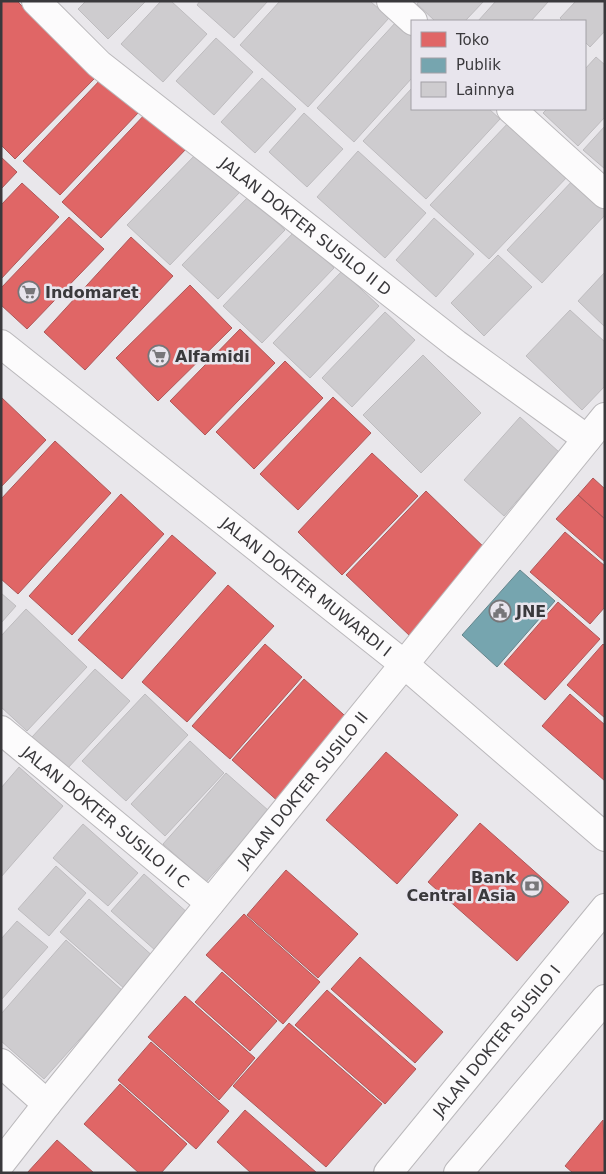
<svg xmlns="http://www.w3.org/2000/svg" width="606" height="1174" viewBox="0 0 606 1174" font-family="'DejaVu Sans',sans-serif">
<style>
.shops{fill:#e06666;stroke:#ae5859}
.public{fill:#76a5af;stroke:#64858c}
.building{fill:#cecccf;stroke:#bebcbf}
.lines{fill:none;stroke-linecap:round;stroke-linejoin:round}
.minor-casing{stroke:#bab8bb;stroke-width:30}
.minor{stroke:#fcfbfc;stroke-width:28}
.labels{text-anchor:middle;stroke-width:5;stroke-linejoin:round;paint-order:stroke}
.street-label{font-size:16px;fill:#3a393c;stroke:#e8e5ed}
.poi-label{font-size:16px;font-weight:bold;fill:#3a393c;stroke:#e8e5ed;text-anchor:start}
</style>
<rect width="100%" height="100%" fill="#e9e7eb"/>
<path class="shops" d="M 1,1 L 17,1 L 95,78 L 15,159 L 1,145 Z
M 103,77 L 139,112 L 60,195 L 23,161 Z
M 148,111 L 187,148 L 101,238 L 62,202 Z
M 1,157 L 17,172 L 1,189 Z
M 22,183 L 59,217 L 1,279 L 1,205 Z
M 69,217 L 104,249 L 27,329 L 1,305 L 1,288 Z
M 131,237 L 173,276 L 85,370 L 44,332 Z
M 190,285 L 232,328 L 158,401 L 116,358 Z
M 240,329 L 275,363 L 205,435 L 170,401 Z
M 285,361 L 323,398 L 254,469 L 216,432 Z
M 1,397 L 46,440 L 1,487 Z
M 333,397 L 371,433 L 298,510 L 260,474 Z
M 55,441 L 111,493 L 18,594 L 1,579 L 1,499 Z
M 372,453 L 418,496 L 342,575 L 298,532 Z
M 593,478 L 605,489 L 605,519 L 578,495 Z
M 426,491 L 490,553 L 411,637 L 346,575 Z
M 121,494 L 164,534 L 72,635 L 29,596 Z
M 578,495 L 605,519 L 605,562 L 556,519 Z
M 565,532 L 605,566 L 605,607 L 590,624 L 530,572 Z
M 172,535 L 216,573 L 122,679 L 78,640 Z
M 228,585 L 274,626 L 187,722 L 142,682 Z
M 558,602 L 600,639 L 545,700 L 504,664 Z
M 265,644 L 302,677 L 230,759 L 192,726 Z
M 603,644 L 605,646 L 605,718 L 567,685 Z
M 304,679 L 353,723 L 281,804 L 232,760 Z
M 570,694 L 605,725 L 605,781 L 542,726 Z
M 386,752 L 458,815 L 397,884 L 326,820 Z
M 480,823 L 569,902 L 517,961 L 428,882 Z
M 286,870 L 358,934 L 318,978 L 247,915 Z
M 244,914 L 320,982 L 283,1024 L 206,955 Z
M 360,957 L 443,1032 L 415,1063 L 331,989 Z
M 222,972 L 277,1021 L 250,1051 L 195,1002 Z
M 327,990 L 416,1069 L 385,1104 L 295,1025 Z
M 185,996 L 255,1058 L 219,1100 L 148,1037 Z
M 289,1023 L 382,1104 L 326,1167 L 233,1086 Z
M 151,1042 L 229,1111 L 196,1149 L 118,1080 Z
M 120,1084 L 187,1144 L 161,1173 L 139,1173 L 84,1124 Z
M 245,1110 L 317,1173 L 251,1173 L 217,1142 Z
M 603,1120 L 605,1173 L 573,1173 L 565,1166 Z
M 57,1140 L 94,1173 L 27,1173 Z"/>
<path class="public" d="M 520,570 L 555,601 L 497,667 L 462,635 Z"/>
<path class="building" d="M 86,1 L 146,1 L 108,39 L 78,9 Z
M 161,1 L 171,1 L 207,34 L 163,82 L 121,44 Z
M 200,1 L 268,1 L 234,38 L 197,5 Z
M 280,1 L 370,1 L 389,18 L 308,107 L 240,45 Z
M 419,1 L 484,1 L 465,21 L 435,21 L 417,4 Z
M 496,1 L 547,1 L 548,2 L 531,21 L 478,21 Z
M 576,1 L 605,1 L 605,31 L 590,47 L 585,42 L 585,21 L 563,21 L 560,18 Z
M 396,22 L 412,37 L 412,78 L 354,142 L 317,108 Z
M 216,38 L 253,72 L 214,115 L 176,81 Z
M 596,57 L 605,65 L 605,117 L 578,146 L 543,113 L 547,109 L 585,109 L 585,69 Z
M 262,78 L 296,109 L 255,153 L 221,122 Z
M 412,88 L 412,109 L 489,109 L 500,119 L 426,199 L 363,141 Z
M 304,113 L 343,149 L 307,187 L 269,152 Z
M 511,120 L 569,175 L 489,259 L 430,205 Z
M 605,126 L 605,169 L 583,150 Z
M 358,151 L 426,213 L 385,258 L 317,197 Z
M 198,152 L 240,192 L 170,265 L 127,225 Z
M 575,178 L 605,205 L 605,215 L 542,283 L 507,250 Z
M 249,196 L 285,230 L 218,299 L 182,265 Z
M 434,218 L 474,254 L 436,297 L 396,260 Z
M 295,231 L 334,268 L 262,343 L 223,306 Z
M 498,255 L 532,287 L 484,336 L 451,303 Z
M 342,271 L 379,306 L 310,378 L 273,343 Z
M 605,272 L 605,327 L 578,301 Z
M 570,310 L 605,342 L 605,386 L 582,410 L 526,356 Z
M 385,312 L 415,340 L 352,407 L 322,378 Z
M 423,355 L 481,413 L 421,473 L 363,415 Z
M 520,417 L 559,452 L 504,516 L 464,480 Z
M 1,593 L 16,606 L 1,623 Z
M 26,609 L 87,667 L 27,731 L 1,707 L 1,636 Z
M 95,669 L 130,701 L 67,769 L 32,737 Z
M 145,694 L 188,735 L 126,801 L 82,761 Z
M 190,741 L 224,773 L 165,836 L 131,804 Z
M 19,767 L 63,806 L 1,877 L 1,788 Z
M 226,773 L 269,811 L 206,882 L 163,844 Z
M 83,824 L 138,873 L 108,906 L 53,858 Z
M 56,866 L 86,893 L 49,936 L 18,909 Z
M 144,874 L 189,914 L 156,951 L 111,911 Z
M 89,899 L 155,958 L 126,990 L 60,932 Z
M 17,921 L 48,947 L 1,1000 L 1,939 Z
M 66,940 L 123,991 L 44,1079 L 1,1041 L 1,1014 Z"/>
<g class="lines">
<g class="minor-casing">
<g id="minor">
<path id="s1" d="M 36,1 L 99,64 L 456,344 L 587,439"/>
<path d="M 391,1 L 413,21"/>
<path d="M 511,109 L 605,194"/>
<path id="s2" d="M 1,344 L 405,665 L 605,837"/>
<path id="s3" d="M 1,730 L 210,903"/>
<path d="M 1,1063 L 47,1104"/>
<path id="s4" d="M 1,1163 L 47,1104 L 605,417"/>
<path id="s5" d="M 388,1173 L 605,908"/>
<path d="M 458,1173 L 605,999"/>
</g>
</g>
<use href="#minor" class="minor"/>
</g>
<defs>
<g id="supermarket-ring" transform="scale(1.125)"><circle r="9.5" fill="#e8e5ed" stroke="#777679" stroke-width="1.5"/><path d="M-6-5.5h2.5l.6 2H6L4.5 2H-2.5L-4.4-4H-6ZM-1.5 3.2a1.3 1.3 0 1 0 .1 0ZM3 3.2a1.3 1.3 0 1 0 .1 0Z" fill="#777679"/></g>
<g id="civic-ring" transform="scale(1.125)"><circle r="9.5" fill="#e8e5ed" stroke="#777679" stroke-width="1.5"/><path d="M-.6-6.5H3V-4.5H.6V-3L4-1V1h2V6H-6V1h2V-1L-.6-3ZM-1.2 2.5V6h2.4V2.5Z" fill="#777679"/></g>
<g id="bank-ring" transform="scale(1.125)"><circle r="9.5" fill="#e8e5ed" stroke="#777679" stroke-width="1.5"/><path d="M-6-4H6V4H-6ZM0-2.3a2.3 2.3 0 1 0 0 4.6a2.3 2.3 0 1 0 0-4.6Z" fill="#777679"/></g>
</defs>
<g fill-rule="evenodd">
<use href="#supermarket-ring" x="29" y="292"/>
<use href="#supermarket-ring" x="159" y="356"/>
<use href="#civic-ring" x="500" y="611"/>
<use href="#bank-ring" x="532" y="886"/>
</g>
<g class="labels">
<g class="street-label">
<text dy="6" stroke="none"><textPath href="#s1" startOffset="352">JALAN DOKTER SUSILO II D</textPath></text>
<text dy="6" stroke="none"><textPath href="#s2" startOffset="390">JALAN DOKTER MUWARDI I</textPath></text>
<text dy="6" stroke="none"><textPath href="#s4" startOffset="480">JALAN DOKTER SUSILO II</textPath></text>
<text dy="6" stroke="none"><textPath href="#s3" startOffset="136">JALAN DOKTER SUSILO II C</textPath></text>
<text dy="6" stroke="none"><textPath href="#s5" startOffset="171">JALAN DOKTER SUSILO I</textPath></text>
</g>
<g class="poi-label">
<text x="45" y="298">Indomaret</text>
<text x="175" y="362">Alfamidi</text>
<text x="516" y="617">JNE</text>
<text x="516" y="883" text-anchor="end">Bank<tspan x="516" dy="18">Central Asia</tspan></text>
</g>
</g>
<rect width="606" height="1174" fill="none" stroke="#3a393c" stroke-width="5"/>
<rect x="411" y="20" width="175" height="90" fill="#e8e5ed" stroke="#a2a0a6"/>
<rect x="421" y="32" width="25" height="15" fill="#e06666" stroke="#a2a0a6"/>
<text x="456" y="45" font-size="15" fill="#3a393c">Toko</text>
<rect x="421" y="58" width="25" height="15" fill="#76a5af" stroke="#a2a0a6"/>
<text x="456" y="70" font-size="15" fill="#3a393c">Publik</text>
<rect x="421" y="82" width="25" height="15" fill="#cecccf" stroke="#a2a0a6"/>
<text x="456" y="95" font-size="15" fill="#3a393c">Lainnya</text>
</svg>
